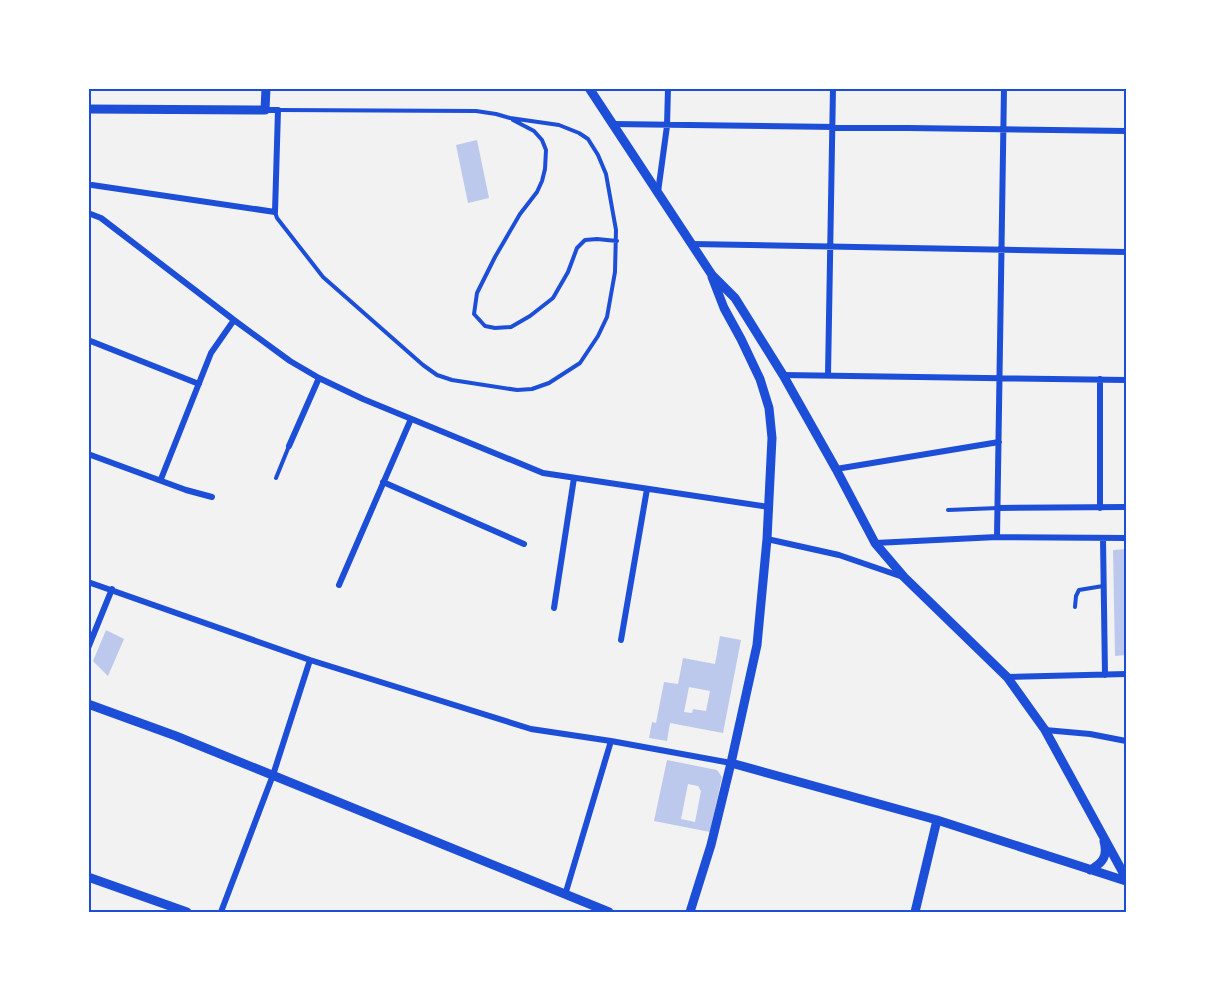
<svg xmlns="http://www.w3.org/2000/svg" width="1215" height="1001" viewBox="0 0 1215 1001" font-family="Lato,sans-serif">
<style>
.building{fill:#bdc9ec;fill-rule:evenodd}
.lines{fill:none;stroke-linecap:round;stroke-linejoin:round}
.service{stroke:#1d4ed8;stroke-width:4}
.minor{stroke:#1d4ed8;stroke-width:6}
.tertiary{stroke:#1d4ed8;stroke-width:9}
.neatline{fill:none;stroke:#1d4ed8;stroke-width:2}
</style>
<rect width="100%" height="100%" fill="#f2f2f2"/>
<path class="building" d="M 477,140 L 489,198 L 468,203 L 456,145 Z
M 1126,549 L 1126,655 L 1115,656 L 1113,550 Z
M 106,630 L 124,639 L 108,676 L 93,661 Z
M 720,636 L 741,640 L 723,733 L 670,723 L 667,741 L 649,738 L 652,722 L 656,723 L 664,682 L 678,684 L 683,658 L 715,664 ZM 689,687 L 710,691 L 706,711 L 693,709 L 692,713 L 684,712 Z
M 667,760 L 717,770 L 722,777 L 710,832 L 654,821 ZM 688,784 L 698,786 L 701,791 L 695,822 L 681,819 Z"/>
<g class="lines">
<path class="service" d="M 513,120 L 534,131 L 542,140 L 546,150 L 545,169 L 542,181 L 537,192 L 520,214 L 495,257 L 477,293 L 474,314 L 485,326 L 495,328 L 511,327 L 530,316 L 553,298 L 568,272 L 577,248 L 585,240 L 597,239 L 617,241
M 275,212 L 277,218 L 323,277 L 423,365 L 437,375 L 452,380 L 517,390 L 532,389 L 549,383 L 580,363 L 598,336 L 607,317 L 615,272 L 616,230 L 606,174 L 598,155 L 588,139 L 579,133 L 559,125 L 510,118 L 496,114 L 476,111 L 278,110
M 276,478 L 289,446
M 948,510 L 998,508
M 1075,607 L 1076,596 L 1079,590 L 1103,586"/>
<path class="minor" d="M 613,124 L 1126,131
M 92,185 L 275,212 L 278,110 L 265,110
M 658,192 L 667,126 L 668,88
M 88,213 L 101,218 L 234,320 L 290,361 L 319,378 L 363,399 L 543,473 L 769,507
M 692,244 L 1126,252
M 88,340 L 199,384
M 783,375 L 1126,380
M 828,375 L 833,88
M 1100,379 L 1100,508
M 289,446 L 319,378
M 88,454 L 186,490 L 212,497
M 836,469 L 999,442
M 161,479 L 211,353 L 234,320
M 383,482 L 524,544
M 998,508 L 1126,507
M 997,537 L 1004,88
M 767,539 L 839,555 L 903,577
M 1103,539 L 1105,675
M 875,543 L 997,537 L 1126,538
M 88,582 L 310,660 L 531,729 L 611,741 L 731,763
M 339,585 L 411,419
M 554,608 L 574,478
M 621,640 L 647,489
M 88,648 L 112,589
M 1007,677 L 1126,674
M 1045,730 L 1090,734 L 1126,741
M 565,895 L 611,741
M 221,912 L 273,775 L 310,660"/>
<path class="tertiary" d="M 589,88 L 712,275 L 735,298 L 783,375 L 836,469 L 875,543 L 904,577 L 1007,677 L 1045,730 L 1126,878
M 88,109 L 265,110 L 266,88
M 88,704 L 176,736 L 609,912
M 731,763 L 937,820 L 1126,881
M 1090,870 C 1103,863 1108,856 1104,841
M 88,877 L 187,912
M 690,912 L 711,845 L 731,763 L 757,645 L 767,539 L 772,438 L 769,408 L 760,379 L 741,339 L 724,308 L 712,277
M 915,912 L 937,820"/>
</g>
<rect width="1215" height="1001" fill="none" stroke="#ffffff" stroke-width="180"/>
<rect x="90" y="90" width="1035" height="821" class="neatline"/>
</svg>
